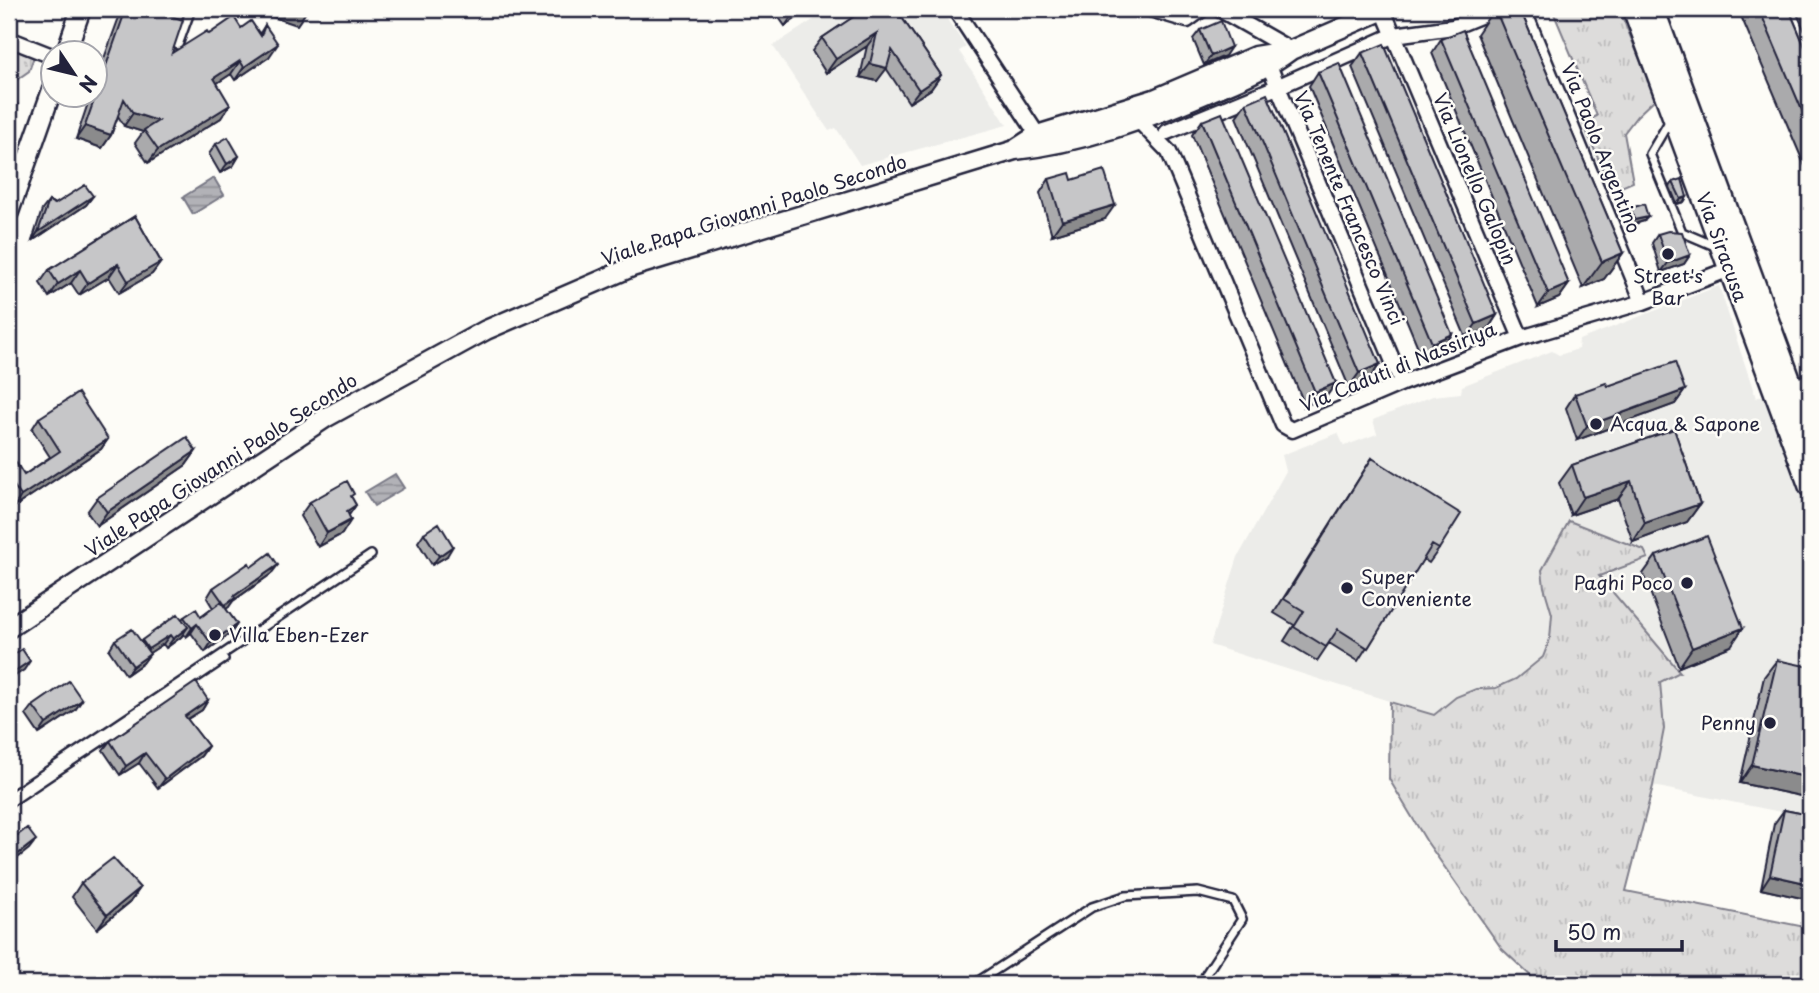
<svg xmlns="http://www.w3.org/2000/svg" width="1819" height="993" viewBox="0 0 1819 993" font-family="'Playpen Sans',sans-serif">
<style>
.built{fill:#ecece9}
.grass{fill:url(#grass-tufts);stroke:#807f8b;stroke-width:2}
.water{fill:url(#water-rules);stroke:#787885;stroke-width:2}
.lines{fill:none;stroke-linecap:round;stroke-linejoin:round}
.service-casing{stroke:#22223b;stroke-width:12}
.minor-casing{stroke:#22223b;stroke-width:19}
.tertiary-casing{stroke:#22223b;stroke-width:23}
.secondary-casing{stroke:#22223b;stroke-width:26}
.path{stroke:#22223b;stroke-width:2.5;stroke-dasharray:5 5;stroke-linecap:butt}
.service{stroke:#fdfcf7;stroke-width:7}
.minor{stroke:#fdfcf7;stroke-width:14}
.tertiary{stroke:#fdfcf7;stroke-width:18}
.secondary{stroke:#fdfcf7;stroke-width:21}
.wall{fill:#aaaaac;stroke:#22223b;stroke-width:2}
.shaded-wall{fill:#8b8b8c;stroke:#22223b;stroke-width:2}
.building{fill:#c6c6c8;stroke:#22223b;stroke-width:2}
.poi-dot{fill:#22223b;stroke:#fdfcf7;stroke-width:2.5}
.labels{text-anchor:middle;stroke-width:5;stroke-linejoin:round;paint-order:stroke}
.street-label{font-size:19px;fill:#22223b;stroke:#fdfcf7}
.poi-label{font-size:19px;fill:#22223b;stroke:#fdfcf7;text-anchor:start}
</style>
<defs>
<pattern id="grass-tufts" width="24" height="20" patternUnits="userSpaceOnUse" patternTransform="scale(1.75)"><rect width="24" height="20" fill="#dddcdb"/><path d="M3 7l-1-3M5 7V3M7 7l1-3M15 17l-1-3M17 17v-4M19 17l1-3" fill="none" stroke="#bdbcbd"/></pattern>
<pattern id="water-rules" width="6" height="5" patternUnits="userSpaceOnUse" patternTransform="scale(1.75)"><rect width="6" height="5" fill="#b2b2b7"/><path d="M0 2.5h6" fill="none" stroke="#909096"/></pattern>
</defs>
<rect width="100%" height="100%" fill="#fdfcf7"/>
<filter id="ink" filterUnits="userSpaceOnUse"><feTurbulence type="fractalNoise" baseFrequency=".0143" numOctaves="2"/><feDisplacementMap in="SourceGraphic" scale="14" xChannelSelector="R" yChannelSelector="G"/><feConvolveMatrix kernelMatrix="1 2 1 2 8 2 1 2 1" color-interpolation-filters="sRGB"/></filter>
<g filter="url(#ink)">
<path class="built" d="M 830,9 L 919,9 L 944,15 L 966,47 L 959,51 L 1007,125 L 860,165 L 836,128 L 829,131 L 773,46 Z
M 1719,286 L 1756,398 L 1810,382 L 1810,818 L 1653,786 L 1664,729 L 1660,682 L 1680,672 L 1599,576 L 1648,557 L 1569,522 L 1542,570 L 1544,587 L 1552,614 L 1550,639 L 1543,657 L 1516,679 L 1496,688 L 1476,689 L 1457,697 L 1434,715 L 1210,645 L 1238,557 L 1286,471 L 1282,455 L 1338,433 L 1344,446 L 1377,434 L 1373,420 L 1433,396 L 1461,393 L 1462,386 L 1552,351 L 1559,355 L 1578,349 L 1579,340 Z"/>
<path class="grass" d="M 1552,9 L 1619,9 L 1656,98 L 1637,116 L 1624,133 L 1633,182 L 1612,191 L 1583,123 L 1597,116 Z
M 9,47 L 34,56 L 29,71 L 9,85 Z
M 1569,521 L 1644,550 L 1648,558 L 1599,576 L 1680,672 L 1660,682 L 1664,729 L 1653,786 L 1626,891 L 1810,928 L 1810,984 L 1552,984 L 1535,980 L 1502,949 L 1427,842 L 1389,779 L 1390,702 L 1434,715 L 1456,697 L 1476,689 L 1496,688 L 1516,679 L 1543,657 L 1550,639 L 1552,614 L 1544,587 L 1542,570 Z"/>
<path class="water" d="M 214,178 L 224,195 L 193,214 L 183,197 Z
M 395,474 L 404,488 L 374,506 L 365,492 Z"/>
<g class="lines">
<g class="service-casing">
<path id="service" d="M 178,45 L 191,9
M 1670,120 L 1650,154 L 1682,232 L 1717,247
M 1793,386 L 1810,376
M 9,797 L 371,555
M 9,803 L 224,659 L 221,656
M 974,984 L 1092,907 L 1125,896 L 1198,892 L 1233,901 L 1242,919 L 1206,974 L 1204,980 L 1205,984"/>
</g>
<g class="minor-casing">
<path id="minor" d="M 955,9 L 1033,128 L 1040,143
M 1150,9 L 1187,20 L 1202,9
M 1219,9 L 1291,50
M 1523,9 L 1643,302
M 1383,10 L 1521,338
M 9,39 L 52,56
M 1265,56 L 1402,383
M 1138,120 L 1169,152 L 1283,425 L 1292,430 L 1402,383 L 1521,338 L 1643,302 L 1730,269
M 1167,132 L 1277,87 L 1394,35 L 1453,27 L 1497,9"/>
</g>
<g class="tertiary-casing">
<path id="tertiary" d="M 66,52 L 81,9
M 1017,148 L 1037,135 L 1154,99 L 1255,56 L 1291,50 L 1386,9
M 9,212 L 52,90
M 9,628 L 327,417 L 486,330 L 632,267 L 1015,150 C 1081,143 1144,120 1205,94 C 1237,80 1263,71 1291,50"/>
</g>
<g class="secondary-casing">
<path id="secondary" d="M 1634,9 L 1810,486
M 1653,9 L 1810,436"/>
</g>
<path class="path" d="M 1402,14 L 1415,9"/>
<use href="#service" class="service"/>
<use href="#minor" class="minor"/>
<use href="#tertiary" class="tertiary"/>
<use href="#secondary" class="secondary"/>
</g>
<path class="wall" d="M 122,9 L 158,9 L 157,11 L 172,53 L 209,34 L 241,28 L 260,33 L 265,25 L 269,57 L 235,80 L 231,74 L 217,83 L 221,118 L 148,163 L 135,143 L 143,132 L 124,126 L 118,116 L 111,135 L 102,148 L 76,139 L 91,94 L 94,94 L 94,86 Z
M 773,9 L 809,9 L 785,26 Z
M 855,9 L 896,9 L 941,75 L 931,89 L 909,103 L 886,68 L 877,81 L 860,77 L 867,46 L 826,73 L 812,51 L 822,38 L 852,18 L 850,16 Z
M 1494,9 L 1520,9 L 1623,253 L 1604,279 L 1583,288 L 1477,34 Z
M 1738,9 L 1789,9 L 1810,59 L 1810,178 Z
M 1795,9 L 1810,9 L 1810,43 Z
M 1200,30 L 1225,56 L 1204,65 L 1193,39 Z
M 1441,39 L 1569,284 L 1559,298 L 1538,307 L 1432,53 Z
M 1362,53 L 1497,315 L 1488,329 L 1466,338 L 1352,67 Z
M 1318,72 L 1452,334 L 1443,348 L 1422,357 L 1309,86 Z
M 1246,103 L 1380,364 L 1370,378 L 1349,387 L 1236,117 Z
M 1202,121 L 1336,383 L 1326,397 L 1305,406 L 1192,135 Z
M 216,144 L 239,156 L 233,166 L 220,173 L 209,154 Z
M 1049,179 L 1072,180 L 1105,219 L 1052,235 L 1040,193 Z
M 1673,182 L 1687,197 L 1684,202 L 1677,204 L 1670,187 Z
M 93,196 L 86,205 L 32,241 L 42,210 L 49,201 L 55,204 Z
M 1631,208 L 1644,221 L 1631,225 L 1627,212 Z
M 135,216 L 161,262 L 152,274 L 119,293 L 109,277 L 79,295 L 71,283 L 49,297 L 40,283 L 49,270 Z
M 1658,234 L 1690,255 L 1684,264 L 1661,272 L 1652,243 Z
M 1608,386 L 1685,390 L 1675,404 L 1577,440 L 1566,408 L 1575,394 Z
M 39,418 L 108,439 L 101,449 L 14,507 L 9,500 L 9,465 L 24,475 L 50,457 L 32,429 Z
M 1674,429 L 1700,504 L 1687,522 L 1633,542 L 1618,499 L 1571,515 L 1559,483 L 1572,465 Z
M 196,451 L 186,465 L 97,526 L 87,512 L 97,498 Z
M 1372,458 L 1439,549 L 1429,563 L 1423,559 L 1358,661 L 1329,643 L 1317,661 L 1284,641 L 1294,625 L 1274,613 Z
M 351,497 L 356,505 L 349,515 L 342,534 L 318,547 L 300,516 L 310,502 Z
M 424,533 L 447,556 L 432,565 L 418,542 Z
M 1656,556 L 1731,646 L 1679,667 L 1643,574 Z
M 251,567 L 271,574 L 233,601 L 226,609 L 237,624 L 231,633 L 205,652 L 191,633 L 186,637 L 184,634 L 181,637 L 166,648 L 163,644 L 149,653 L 143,663 L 126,675 L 109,650 L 115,640 L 141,641 L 182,619 L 184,617 L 201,617 L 213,608 L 207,598 L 213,588 Z
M 1777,660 L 1810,798 L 1740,783 L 1764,677 Z
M 82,700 L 75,710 L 39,734 L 26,715 L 33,706 Z
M 208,700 L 202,710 L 187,719 L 208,746 L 201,756 L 158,788 L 139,763 L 120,775 L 103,750 L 110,741 Z
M 1784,810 L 1810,815 L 1810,906 L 1805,905 L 1806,899 L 1761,889 L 1774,824 Z
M 81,883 L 140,888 L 130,902 L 97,929 L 72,897 Z"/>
<path class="shaded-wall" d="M 249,9 L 298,9 L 306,12 L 297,25 Z
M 442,9 L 466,9 L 461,15 Z
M 797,9 L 809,9 L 785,26 Z
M 877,33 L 867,46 L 826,73 L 836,59 Z
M 278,44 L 269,57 L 235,80 L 244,67 Z
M 1231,47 L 1225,56 L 1204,65 L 1211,56 Z
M 240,61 L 231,74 L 205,91 L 214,78 Z
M 870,64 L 887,68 L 877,81 L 860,77 Z
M 941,75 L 931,89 L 909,103 L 919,90 Z
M 18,105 L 11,115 L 9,117 L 9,112 Z
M 230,105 L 221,118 L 148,163 L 158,150 Z
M 133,113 L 158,121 L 143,132 L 124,126 Z
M 85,126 L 111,135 L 102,148 L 76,139 Z
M 239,156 L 233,166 L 220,173 L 227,164 Z
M 93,196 L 86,205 L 32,241 L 38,232 Z
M 1687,197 L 1684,202 L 1677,204 L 1681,199 Z
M 1115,205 L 1105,219 L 1052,235 L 1062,221 Z
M 1648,217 L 1644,221 L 1631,225 L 1634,220 Z
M 1623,253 L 1604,279 L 1583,288 L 1602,262 Z
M 1690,255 L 1684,264 L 1661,272 L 1668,263 Z
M 161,262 L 152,274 L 119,293 L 128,281 Z
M 118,264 L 109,277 L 79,295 L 88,283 Z
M 80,270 L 71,283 L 49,297 L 58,284 Z
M 1569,284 L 1559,298 L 1538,307 L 1548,293 Z
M 1497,315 L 1488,329 L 1466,338 L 1476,324 Z
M 1452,334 L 1443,348 L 1422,357 L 1432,343 Z
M 1380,364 L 1370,378 L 1349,387 L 1359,373 Z
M 1336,383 L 1326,397 L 1305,406 L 1315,392 Z
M 1685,390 L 1675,404 L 1577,440 L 1587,426 Z
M 108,439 L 101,449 L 14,507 L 21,496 Z
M 196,451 L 186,465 L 97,526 L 107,512 Z
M 1631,481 L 1618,499 L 1571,515 L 1583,497 Z
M 1700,504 L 1687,522 L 1633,542 L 1645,523 Z
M 356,505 L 346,519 L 347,511 Z
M 351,520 L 342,534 L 318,547 L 327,533 Z
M 453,546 L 447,556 L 432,565 L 439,556 Z
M 278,565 L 271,574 L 233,601 L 229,607 L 218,614 L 225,605 L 234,596 Z
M 197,624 L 191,633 L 186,637 L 192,628 Z
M 237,624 L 231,633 L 205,652 L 211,643 Z
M 188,627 L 181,637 L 166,648 L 173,639 Z
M 1743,628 L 1731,646 L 1679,667 L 1692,648 Z
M 170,635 L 163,644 L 142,658 L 148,649 Z
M 150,654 L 143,663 L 126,675 L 133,666 Z
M 30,661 L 24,670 L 9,680 L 9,675 Z
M 82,700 L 75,710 L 39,734 L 46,724 Z
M 208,700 L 202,710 L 178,725 L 185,716 Z
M 208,746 L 201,756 L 158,788 L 165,779 Z
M 145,753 L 139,763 L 120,775 L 126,766 Z
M 1752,765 L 1810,778 L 1810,798 L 1740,783 Z
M 36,840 L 29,849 L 9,865 L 9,861 Z
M 1770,875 L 1810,884 L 1810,893 L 1806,899 L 1761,889 Z
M 140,888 L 130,902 L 97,929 L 107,915 Z
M 1810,897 L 1810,906 L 1805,905 Z"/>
<path class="building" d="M 126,9 L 158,9 L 157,11 L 183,20 L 172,53 L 207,31 L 209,34 L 234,17 L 241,28 L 251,21 L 261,36 L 265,25 L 278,44 L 244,67 L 240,61 L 214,78 L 230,105 L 158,150 L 144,130 L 158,121 L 133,113 L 124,99 L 111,135 L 85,126 Z
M 865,9 L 896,9 L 941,75 L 919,90 L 892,50 L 887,68 L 870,64 L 877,33 L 836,59 L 822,38 Z
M 1495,9 L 1520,9 L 1623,253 L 1602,262 Z
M 1759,9 L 1789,9 L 1810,59 L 1810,129 Z
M 1221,21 L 1231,47 L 1211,56 L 1200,30 Z
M 1463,30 L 1569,284 L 1548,293 L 1441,39 Z
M 1384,44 L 1497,315 L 1476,324 L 1362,53 Z
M 1339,63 L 1452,334 L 1432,343 L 1318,72 Z
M 9,92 L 18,105 L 9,112 Z
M 1267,94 L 1380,364 L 1359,373 L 1246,103 Z
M 1222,113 L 1336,383 L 1315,392 L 1202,121 Z
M 228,137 L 239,156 L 227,164 L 216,144 Z
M 1104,170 L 1115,205 L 1062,221 L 1049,179 L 1070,173 L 1072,180 Z
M 1682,179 L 1687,197 L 1681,199 L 1673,182 Z
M 85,185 L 93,196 L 38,232 L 49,201 L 55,204 Z
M 1644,204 L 1648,217 L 1634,220 L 1631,208 Z
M 135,216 L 161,262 L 128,281 L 118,264 L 88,283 L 80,270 L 58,284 L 49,270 Z
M 1668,231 L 1682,232 L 1690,255 L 1668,263 L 1658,234 Z
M 1675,362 L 1685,390 L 1587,426 L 1575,394 L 1606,383 L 1608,386 Z
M 78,393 L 108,439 L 21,496 L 12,483 L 9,485 L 9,465 L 15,461 L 24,475 L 60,451 L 39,418 Z
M 1674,429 L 1700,504 L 1645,523 L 1631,481 L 1583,497 L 1572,465 Z
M 187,437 L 196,451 L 107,512 L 97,498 Z
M 1372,458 L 1461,514 L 1439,549 L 1432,545 L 1368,648 L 1338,629 L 1326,647 L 1294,627 L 1304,611 L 1284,599 Z
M 347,481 L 354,494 L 351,496 L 356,505 L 347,511 L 351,520 L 327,533 L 310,502 Z
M 439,523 L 453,546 L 439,556 L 424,533 Z
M 1707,536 L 1743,628 L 1692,648 L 1656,556 Z
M 270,553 L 278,565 L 234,596 L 235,598 L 225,605 L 213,588 L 249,563 L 251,567 Z
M 221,602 L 237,624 L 211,643 L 197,624 L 192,628 L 184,617 L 196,609 L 201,617 Z
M 178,614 L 188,627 L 173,639 L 170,635 L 148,649 L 142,640 Z
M 132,629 L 150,654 L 133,666 L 115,640 Z
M 22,649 L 30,661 L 9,675 L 9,658 Z
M 1777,660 L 1810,667 L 1810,778 L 1752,765 Z
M 69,681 L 82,700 L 46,724 L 33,706 Z
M 196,682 L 208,700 L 185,716 L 208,746 L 165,779 L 145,753 L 126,766 L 110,741 Z
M 1784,810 L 1810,815 L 1810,884 L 1770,875 Z
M 27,828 L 36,840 L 9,861 L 9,842 Z
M 113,858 L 140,888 L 107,915 L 81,883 Z"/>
</g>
<g class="poi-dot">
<circle cx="1668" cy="254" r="7"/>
<circle cx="1596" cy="424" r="7"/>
<circle cx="1687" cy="583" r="7"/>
<circle cx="1347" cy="588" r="7"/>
<circle cx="215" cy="635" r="7"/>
<circle cx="1770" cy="723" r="7"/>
</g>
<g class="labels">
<g class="street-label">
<text transform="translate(1601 148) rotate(68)" y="7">Via Paolo Argentino</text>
<text transform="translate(1475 179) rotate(67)" y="7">Via Lionello Galopin</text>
<text transform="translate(1349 208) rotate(67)" y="7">Via Tenente Francesco Vinci</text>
<text transform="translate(754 210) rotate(-18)" y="7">Viale Papa Giovanni Paolo Secondo</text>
<text transform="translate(1722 247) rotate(70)" y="7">Via Siracusa</text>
<text transform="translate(1398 367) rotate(-22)" y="7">Via Caduti di Nassiriya</text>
<text transform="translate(221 465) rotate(-33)" y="7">Viale Papa Giovanni Paolo Secondo</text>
</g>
<g class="poi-label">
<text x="1668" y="283" text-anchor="middle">Street's<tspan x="1668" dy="22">Bar</tspan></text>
<text x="1610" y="431">Acqua &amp; Sapone</text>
<text x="1361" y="584">Super<tspan x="1361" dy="22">Conveniente</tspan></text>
<text x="1673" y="590" text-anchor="end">Paghi Poco</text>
<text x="229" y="642">Villa Eben-Ezer</text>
<text x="1756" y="730" text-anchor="end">Penny</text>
</g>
</g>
<rect width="1819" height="993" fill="none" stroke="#fdfcf7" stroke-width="35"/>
<rect x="18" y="18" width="1784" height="958" fill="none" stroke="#22223b" stroke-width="2.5" filter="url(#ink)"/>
<g transform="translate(74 74) rotate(125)"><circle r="33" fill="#fdfcf7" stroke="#a5a5ac" stroke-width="2"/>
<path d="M0-5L12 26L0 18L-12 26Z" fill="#22223b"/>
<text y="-10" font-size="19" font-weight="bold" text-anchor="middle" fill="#22223b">N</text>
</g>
<path d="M1556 940v10h126v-10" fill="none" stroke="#22223b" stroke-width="3.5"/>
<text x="1567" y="940" font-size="21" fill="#22223b" stroke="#fdfcf7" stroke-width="5" paint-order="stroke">50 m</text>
</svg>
